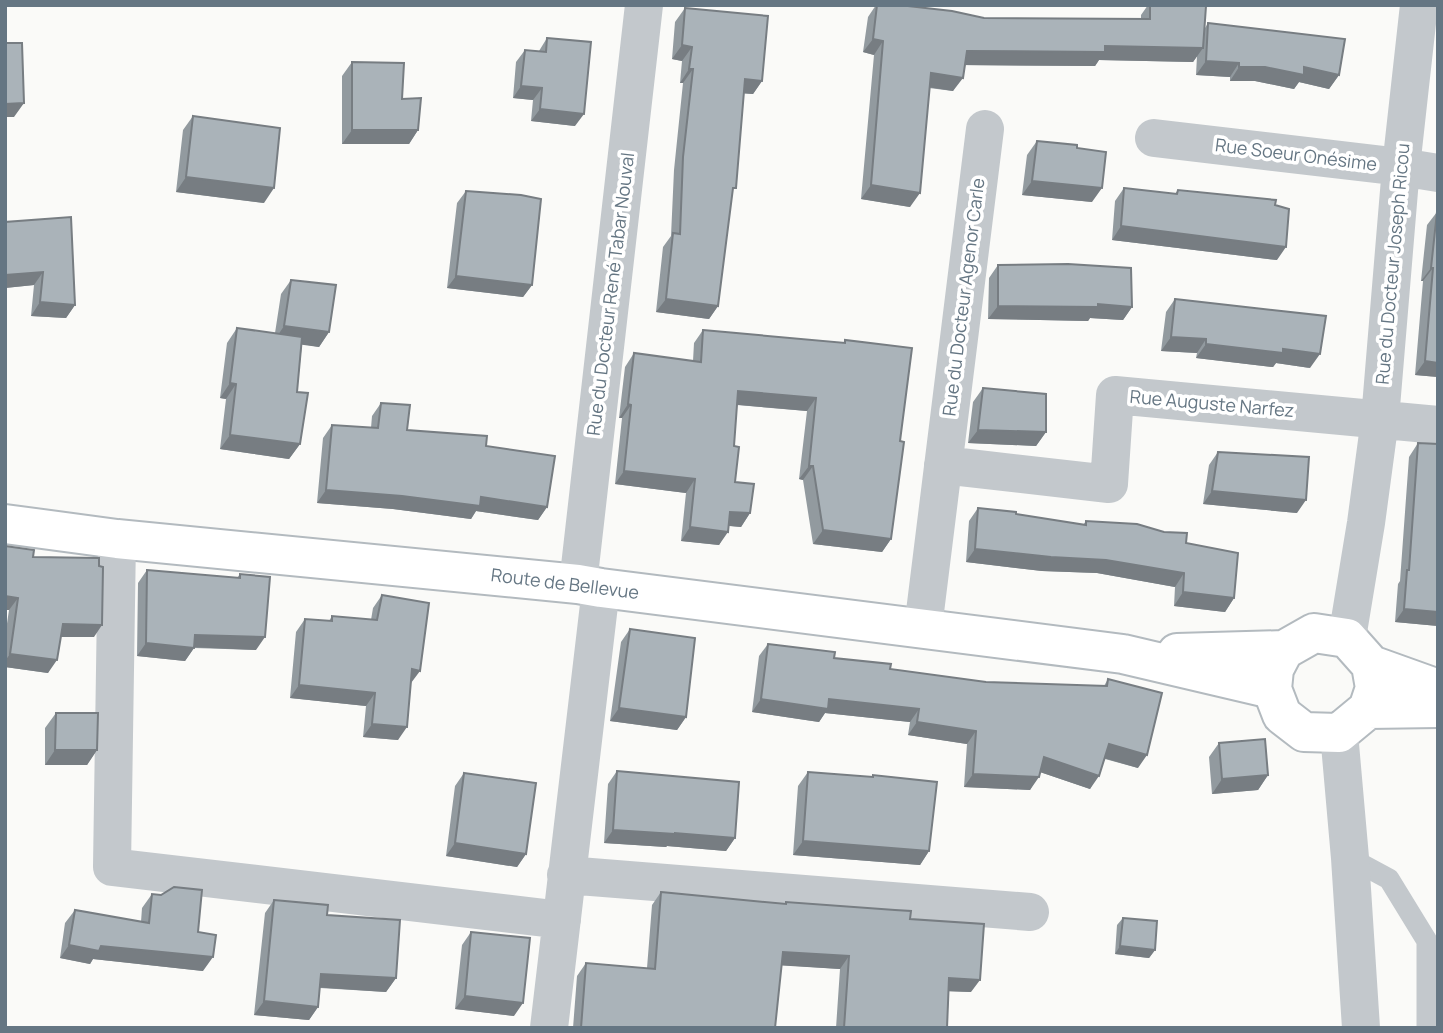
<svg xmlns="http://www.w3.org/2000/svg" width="1443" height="1033" viewBox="0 0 1443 1033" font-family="Manrope,sans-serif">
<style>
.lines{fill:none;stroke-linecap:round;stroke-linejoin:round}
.secondary-casing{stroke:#b3babf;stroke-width:42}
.service{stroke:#c3c8cc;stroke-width:21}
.minor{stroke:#c3c8cc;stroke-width:38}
.tertiary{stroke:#c3c8cc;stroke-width:38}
.secondary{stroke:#fff;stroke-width:38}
.wall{fill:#929a9f}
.shaded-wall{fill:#777d82}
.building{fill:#aab3b9;stroke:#777d82;stroke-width:2}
.labels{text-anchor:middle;stroke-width:7;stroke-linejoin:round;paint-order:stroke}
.street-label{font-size:18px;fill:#657683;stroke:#fff}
</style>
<rect width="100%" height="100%" fill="#fafaf8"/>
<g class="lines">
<g class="secondary-casing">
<path id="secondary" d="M 5,524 L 117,539 L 578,584 L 601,588 L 1123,654 L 1272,689
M 1177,653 L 1284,650 L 1314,633 L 1347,638 L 1371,665 L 1375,688 L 1368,709 L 1339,733 L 1304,732 L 1282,715 L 1272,689 L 1274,669 L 1284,650
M 1371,665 L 1438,689
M 1368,709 L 1438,708"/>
</g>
<path class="service" d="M 1350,858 L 1389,879 L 1427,941 L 1427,1028"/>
<path class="minor" d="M 1154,138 L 1401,167 L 1438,173
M 943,465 L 1109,484 L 1115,395 L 1438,425
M 117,539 L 112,867 L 562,920
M 578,584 L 644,5
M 923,628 L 985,129
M 1347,638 L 1366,523 L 1380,419 L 1401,167 L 1419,5
M 566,875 L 1030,912
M 549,1028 L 601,588"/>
<path class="tertiary" d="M 1339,733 L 1350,858 L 1361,1028"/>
<use href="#secondary" class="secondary"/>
</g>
<path class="wall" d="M 876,5 L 899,5 L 984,18 L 1141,19 L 1141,15 L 1148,5 L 1193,5 L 1205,28 L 1208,23 L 1339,75 L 1329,89 L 1299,82 L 1294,89 L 1255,81 L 1230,81 L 1230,77 L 1196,75 L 1197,56 L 1193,62 L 1099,60 L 1095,66 L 965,65 L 953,91 L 929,88 L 910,207 L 861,199 L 874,55 L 863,52 L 868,17 Z
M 685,8 L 762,81 L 753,94 L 744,93 L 718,306 L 709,319 L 656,312 L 663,247 L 671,236 L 674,170 L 683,83 L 680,83 L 682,61 L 672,59 L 675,22 Z
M 547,38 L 575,126 L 531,121 L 533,100 L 513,98 L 516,62 L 525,50 L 539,51 Z
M 352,62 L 402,99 L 418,130 L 409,144 L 342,144 L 342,76 Z
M 193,116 L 264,203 L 176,192 L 183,130 Z
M 1037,141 L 1077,148 L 1092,202 L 1022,195 L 1027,155 Z
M 1124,188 L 1175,194 L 1178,190 L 1275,205 L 1277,260 L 1112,240 L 1115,201 Z
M 466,191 L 532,285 L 523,297 L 447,288 L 457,203 Z
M 1437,212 L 1438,377 L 1415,375 L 1423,281 L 1421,281 L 1427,225 Z
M 5,222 L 75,305 L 66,318 L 31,316 L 34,285 L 5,288 Z
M 998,265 L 1132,307 L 1123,320 L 1090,318 L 1088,321 L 988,319 L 989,278 Z
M 291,280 L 329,332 L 319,347 L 302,344 L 297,392 L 300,444 L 289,459 L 220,449 L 226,399 L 220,398 L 227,343 L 237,328 L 275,333 L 281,294 Z
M 1175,299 L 1310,368 L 1276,363 L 1273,367 L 1196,358 L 1197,353 L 1161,351 L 1166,312 Z
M 703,330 L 843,343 L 845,340 L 900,441 L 891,539 L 882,552 L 813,544 L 803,480 L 799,479 L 807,411 L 737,405 L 734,446 L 735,482 L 750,513 L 741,527 L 729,526 L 719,545 L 681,541 L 686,493 L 615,484 L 622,418 L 619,418 L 625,367 L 634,353 L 693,361 L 694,343 Z
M 983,388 L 1046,432 L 1036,446 L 968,443 L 973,402 Z
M 381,403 L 407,430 L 547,507 L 538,520 L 476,511 L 471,519 L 393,509 L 317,503 L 323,438 L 332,425 L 371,428 L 372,416 Z
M 1418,443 L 1438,444 L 1438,626 L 1395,622 L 1398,584 L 1400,581 L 1409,457 Z
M 1218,452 L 1297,513 L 1203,504 L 1209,465 Z
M 978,508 L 1083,525 L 1086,521 L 1186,543 L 1234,598 L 1225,612 L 1174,606 L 1175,587 L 1097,573 L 1042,571 L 966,562 L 969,521 Z
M 5,546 L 33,557 L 94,637 L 61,637 L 48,673 L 5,667 L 5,637 L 9,610 L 5,610 Z
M 147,570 L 237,578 L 240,574 L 256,650 L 194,648 L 185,661 L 137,656 L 138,583 Z
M 382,595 L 411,683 L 398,740 L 363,737 L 366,706 L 290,698 L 296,632 L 305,619 L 329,621 L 332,616 L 371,620 L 373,608 Z
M 630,629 L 686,717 L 677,730 L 610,721 L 621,642 Z
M 768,644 L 890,669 L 986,682 L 1104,686 L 1108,679 L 1138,768 L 1105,759 L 1090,789 L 1040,772 L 1030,790 L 964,787 L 967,744 L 908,735 L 910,722 L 825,713 L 819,722 L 752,712 L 759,656 Z
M 56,713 L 97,750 L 87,765 L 45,765 L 45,728 Z
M 1219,743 L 1268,775 L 1258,790 L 1212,794 L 1209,757 Z
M 617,771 L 735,838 L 726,851 L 667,846 L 666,847 L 604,843 L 608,784 Z
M 808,772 L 872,777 L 873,775 L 929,851 L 920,865 L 793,855 L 798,786 Z
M 464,773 L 526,854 L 517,867 L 446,856 L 455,786 Z
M 661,892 L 785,904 L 786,902 L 910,919 L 971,992 L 949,991 L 947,1028 L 836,1028 L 840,969 L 781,965 L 775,1028 L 573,1028 L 577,976 L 586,963 L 647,968 L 652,905 Z
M 152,894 L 198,932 L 203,971 L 93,959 L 90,964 L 60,958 L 65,923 L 75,910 L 141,922 L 142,908 Z
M 274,900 L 327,915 L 396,978 L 386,992 L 320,988 L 318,1007 L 309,1020 L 254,1015 L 265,913 Z
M 1123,918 L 1155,950 L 1149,958 L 1115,954 L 1117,925 Z
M 471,932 L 514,1016 L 455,1009 L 462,945 Z"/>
<path class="shaded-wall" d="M 873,39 L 883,41 L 874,55 L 863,52 Z
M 682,45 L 692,47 L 682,61 L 672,59 Z
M 1105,46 L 1203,48 L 1193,62 L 1099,60 L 1095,66 L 957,65 L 967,51 Z
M 1206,61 L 1239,63 L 1230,77 L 1196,75 Z
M 1239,67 L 1304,67 L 1339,75 L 1329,89 L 1299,82 L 1294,89 L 1255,81 L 1230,81 Z
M 689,69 L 693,69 L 683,83 L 680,83 Z
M 931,73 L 963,78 L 953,91 L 921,86 Z
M 745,79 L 762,81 L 753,94 L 735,93 Z
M 521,86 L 542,88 L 533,100 L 513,98 Z
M 24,103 L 14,117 L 5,117 L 5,104 Z
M 540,109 L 584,114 L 575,126 L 531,121 Z
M 352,130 L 418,130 L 409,144 L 342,144 Z
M 186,177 L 274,188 L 264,203 L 176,192 Z
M 1032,181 L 1102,188 L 1092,202 L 1022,195 Z
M 871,185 L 920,193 L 910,207 L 861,199 Z
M 1121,226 L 1286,247 L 1277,260 L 1112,240 Z
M 1431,268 L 1433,268 L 1423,281 L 1421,281 Z
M 43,272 L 34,285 L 5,288 L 5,275 Z
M 456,276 L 532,285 L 523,297 L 447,288 Z
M 666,299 L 718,306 L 709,319 L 656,312 Z
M 40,302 L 75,305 L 66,318 L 31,316 Z
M 1098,304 L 1132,307 L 1123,320 L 1090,318 L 1088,321 L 988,319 L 998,306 Z
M 284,326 L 329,332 L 319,347 L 274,341 Z
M 1171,337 L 1206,339 L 1197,353 L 1161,351 Z
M 1206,344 L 1283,349 L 1320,354 L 1310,368 L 1276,363 L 1273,367 L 1196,358 Z
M 1425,361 L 1438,363 L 1438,377 L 1415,375 Z
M 230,383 L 236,384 L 226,399 L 220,398 Z
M 738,391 L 816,398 L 807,411 L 729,404 Z
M 628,404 L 631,405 L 622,418 L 619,418 Z
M 978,430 L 1046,432 L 1036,446 L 968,443 Z
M 230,435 L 300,444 L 289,459 L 220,449 Z
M 809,466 L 813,466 L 803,480 L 799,479 Z
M 624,471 L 695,479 L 686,493 L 615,484 Z
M 326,490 L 481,497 L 547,507 L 538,520 L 476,511 L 471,519 L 393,509 L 317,503 Z
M 1212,491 L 1306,500 L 1297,513 L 1203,504 Z
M 730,512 L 750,513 L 741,527 L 721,525 Z
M 690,527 L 728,532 L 719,545 L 681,541 Z
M 823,530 L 891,539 L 882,552 L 813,544 Z
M 975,549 L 1106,560 L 1184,573 L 1175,587 L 1097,573 L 1042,571 L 966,562 Z
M 1183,592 L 1234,598 L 1225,612 L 1174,606 Z
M 5,596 L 18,598 L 9,610 L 5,610 Z
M 1404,609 L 1438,612 L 1438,626 L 1395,622 Z
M 63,624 L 102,625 L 94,637 L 54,637 Z
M 195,635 L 265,637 L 256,650 L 188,647 L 194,648 L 185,661 L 137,656 L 146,643 Z
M 10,654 L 57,660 L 48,673 L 5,667 L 5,661 Z
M 412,669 L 420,671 L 411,683 Z
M 299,685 L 375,693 L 366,706 L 290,698 Z
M 761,699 L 829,699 L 919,709 L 910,722 L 825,713 L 819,722 L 752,712 Z
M 619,708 L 686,717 L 677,730 L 610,721 Z
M 917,722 L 976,731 L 967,744 L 908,735 Z
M 372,724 L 407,727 L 398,740 L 363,737 Z
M 1109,744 L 1147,755 L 1138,768 L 1100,757 Z
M 55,750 L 97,750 L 87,765 L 45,765 Z
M 1044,757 L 1099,776 L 1090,789 L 1034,770 Z
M 973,774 L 1039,777 L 1030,790 L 964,787 Z
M 1268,775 L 1258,790 L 1212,794 L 1222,779 Z
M 613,830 L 675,833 L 735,838 L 726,851 L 667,846 L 666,847 L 604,843 Z
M 803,841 L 929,851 L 920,865 L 793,855 Z
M 455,843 L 526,854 L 517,867 L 446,856 Z
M 69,945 L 101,946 L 213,957 L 203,971 L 93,959 L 90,964 L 60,958 Z
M 1120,946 L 1155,950 L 1149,958 L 1115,954 Z
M 783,952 L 849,956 L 840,969 L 774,965 Z
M 321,974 L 396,978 L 386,992 L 312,987 Z
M 949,978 L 980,980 L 971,992 L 940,991 Z
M 465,996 L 523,1003 L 514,1016 L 455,1009 Z
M 264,1001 L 318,1007 L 309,1020 L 254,1015 Z"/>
<path class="building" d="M 877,5 L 899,5 L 952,11 L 984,18 L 1150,19 L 1150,5 L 1206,6 L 1203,48 L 1105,46 L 1105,52 L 967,51 L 963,78 L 931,73 L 920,193 L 871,185 L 883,41 L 873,39 Z
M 685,8 L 768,16 L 762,81 L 745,79 L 736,188 L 733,188 L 718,306 L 666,299 L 673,233 L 680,234 L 683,157 L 693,69 L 689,69 L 692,47 L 682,45 Z
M 1208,23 L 1345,39 L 1339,75 L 1304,67 L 1304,75 L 1265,67 L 1239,67 L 1239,63 L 1206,61 Z
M 547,38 L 591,42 L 584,114 L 540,109 L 542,88 L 521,86 L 525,50 L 546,52 Z
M 5,43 L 22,43 L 24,103 L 5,104 Z
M 352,62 L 404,63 L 402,99 L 421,98 L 418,130 L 352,130 Z
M 193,116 L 280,128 L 274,188 L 186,177 Z
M 1037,141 L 1077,145 L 1077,148 L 1106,152 L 1102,188 L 1032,181 Z
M 1124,188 L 1177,194 L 1178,190 L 1276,200 L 1275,205 L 1289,209 L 1286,247 L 1121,226 Z
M 466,191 L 521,195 L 541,199 L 532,285 L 456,276 Z
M 1437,212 L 1438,212 L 1438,363 L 1425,361 L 1433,268 L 1431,268 Z
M 71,217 L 75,305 L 40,302 L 43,272 L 5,275 L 5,222 Z
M 1068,264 L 1131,268 L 1132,307 L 1098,304 L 1098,307 L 998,306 L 998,265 Z
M 291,280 L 336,285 L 329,332 L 284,326 Z
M 1175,299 L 1326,316 L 1320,354 L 1283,349 L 1283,353 L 1206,344 L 1206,339 L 1171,337 Z
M 237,328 L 302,337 L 297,392 L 308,393 L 300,444 L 230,435 L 236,384 L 230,383 Z
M 703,330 L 845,343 L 845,340 L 912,348 L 900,441 L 904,442 L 891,539 L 823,530 L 813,466 L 809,466 L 816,398 L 738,391 L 734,446 L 739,447 L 735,482 L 754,484 L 750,513 L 730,512 L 728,532 L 690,527 L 695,479 L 624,471 L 631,405 L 628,404 L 634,353 L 701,362 Z
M 983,388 L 1046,394 L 1046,432 L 978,430 Z
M 381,403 L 410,405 L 407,430 L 487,436 L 486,446 L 555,456 L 547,507 L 481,497 L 480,506 L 402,496 L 326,490 L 332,425 L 378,428 Z
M 1418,443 L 1438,444 L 1438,612 L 1404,609 L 1407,570 L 1409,570 Z
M 1218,452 L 1309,457 L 1306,500 L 1212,491 Z
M 978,508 L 1016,512 L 1016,514 L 1086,525 L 1086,521 L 1137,524 L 1164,532 L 1187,533 L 1186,543 L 1238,553 L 1234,598 L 1183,592 L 1184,573 L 1106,560 L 1051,557 L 975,549 Z
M 5,546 L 34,550 L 33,557 L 99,558 L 99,566 L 103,567 L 102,625 L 63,624 L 57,660 L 10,654 L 18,598 L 5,596 Z
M 147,570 L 240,578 L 240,574 L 270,577 L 265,637 L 195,635 L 194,648 L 146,643 Z
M 382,595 L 429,603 L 420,671 L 412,669 L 407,727 L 372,724 L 375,693 L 299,685 L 305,619 L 332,621 L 332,616 L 377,620 Z
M 630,629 L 695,638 L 686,717 L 619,708 Z
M 768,644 L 835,652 L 834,658 L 891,664 L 890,669 L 986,682 L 1107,686 L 1108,679 L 1162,693 L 1147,755 L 1109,744 L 1099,776 L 1044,757 L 1039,777 L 973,774 L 976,731 L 917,722 L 919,709 L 829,699 L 828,709 L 761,699 Z
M 56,713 L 98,713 L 97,750 L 55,750 Z
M 1265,739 L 1268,775 L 1222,779 L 1219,743 Z
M 617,771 L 739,782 L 735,838 L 675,833 L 675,834 L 613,830 Z
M 808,772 L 873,777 L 873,775 L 937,782 L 929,851 L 803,841 Z
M 464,773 L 536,783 L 526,854 L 455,843 Z
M 174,887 L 202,890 L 198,932 L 216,935 L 213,957 L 101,946 L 99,951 L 69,945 L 75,910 L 149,923 L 152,894 L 161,895 Z
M 661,892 L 786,904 L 786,902 L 895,910 L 911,911 L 910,919 L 984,924 L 980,980 L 949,978 L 947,1028 L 844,1028 L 849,956 L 783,952 L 775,1028 L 581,1028 L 586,963 L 655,969 Z
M 274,900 L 328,905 L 327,915 L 400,920 L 396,978 L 321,974 L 318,1007 L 264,1001 Z
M 1123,918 L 1157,921 L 1155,950 L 1120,946 Z
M 471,932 L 530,938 L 523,1003 L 465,996 Z"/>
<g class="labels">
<g class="street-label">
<text transform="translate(1296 155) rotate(7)" y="6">Rue Soeur Onésime</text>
<text transform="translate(1393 264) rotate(-85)" y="6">Rue du Docteur Joseph Ricou</text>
<text transform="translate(611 294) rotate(-83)" y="6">Rue du Docteur René Tabar Nouval</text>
<text transform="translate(964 297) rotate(-83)" y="6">Rue du Docteur Agenor Carle</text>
<text transform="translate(1212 404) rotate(5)" y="6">Rue Auguste Narfez</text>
<text transform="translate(565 584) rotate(7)" y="6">Route de Bellevue</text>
</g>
</g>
<rect width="1443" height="1033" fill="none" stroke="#657683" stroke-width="14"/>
</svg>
